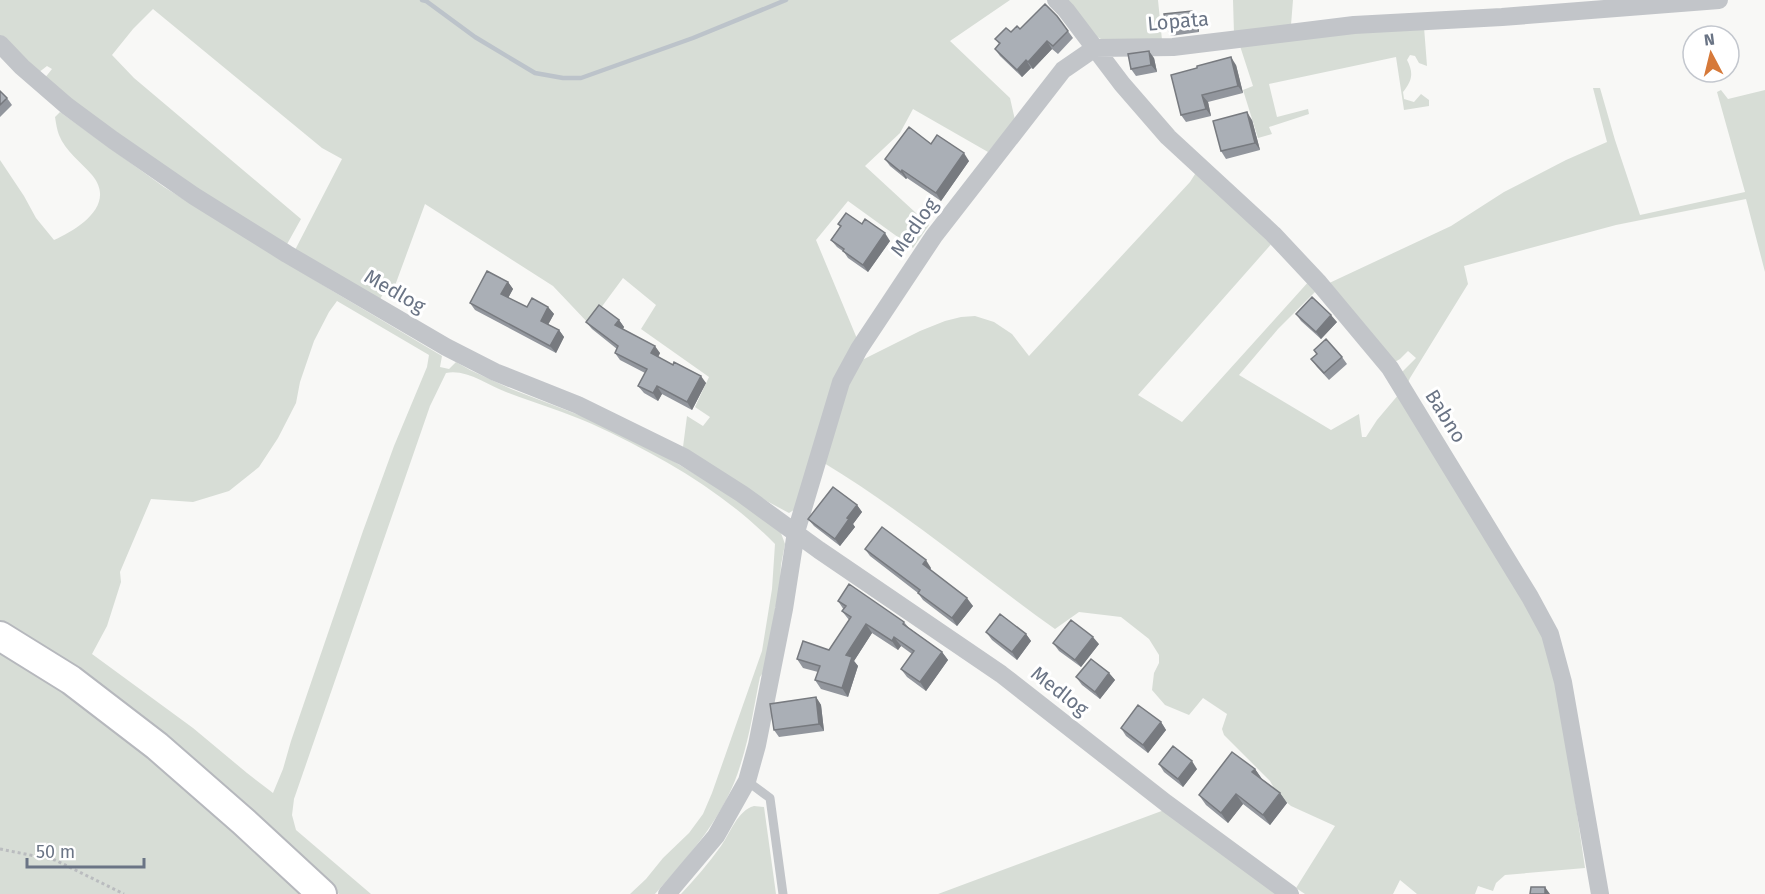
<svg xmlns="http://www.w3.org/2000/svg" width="1765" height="894" viewBox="0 0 1765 894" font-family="'Fira Sans',sans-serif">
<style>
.green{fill:#d7ddd6;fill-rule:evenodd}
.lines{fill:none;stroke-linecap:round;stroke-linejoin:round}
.stream{stroke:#bcc3ca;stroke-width:4.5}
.primary-casing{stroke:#b6b8bd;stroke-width:32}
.path{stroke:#babcbf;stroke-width:3;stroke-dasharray:3 3;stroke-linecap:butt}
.lane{stroke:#c2c5c9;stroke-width:9}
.street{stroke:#c2c5c9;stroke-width:18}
.primary{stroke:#fff;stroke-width:28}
.wall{fill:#92969d}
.shaded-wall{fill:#777a7f}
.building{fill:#aaafb6;stroke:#777a7f;stroke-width:1.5}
.labels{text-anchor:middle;stroke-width:6;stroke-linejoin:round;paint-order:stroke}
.street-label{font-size:20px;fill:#6a7485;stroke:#fff}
</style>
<rect width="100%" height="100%" fill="#f8f8f6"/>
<path class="green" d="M 0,0 L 1010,0 L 950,41 L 1010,98 L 1015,120 L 988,152 L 913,109 L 900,133 L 865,166 L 929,225 L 913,248 L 848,201 L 816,240 L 858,341 L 797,508 L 789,513 L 759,497 L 683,447 L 687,416 L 703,426 L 710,417 L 695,407 L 709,377 L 641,329 L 656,305 L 623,278 L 589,324 L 553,286 L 425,204 L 393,291 L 384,292 L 379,301 L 295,250 L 342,159 L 322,148 L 153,9 L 133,29 L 112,55 L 134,78 L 301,219 L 286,246 L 154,164 L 44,79 L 52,69 L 47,66 L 38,73 L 0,36 Z
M 1065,0 L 1158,0 L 1162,40 L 1103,40 L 1091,34 Z
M 1233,0 L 1293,0 L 1291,25 L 1234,34 Z
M 1424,27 L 1427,66 L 1419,63 L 1415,56 L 1410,55 L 1407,60 C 1414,73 1412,81 1403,92 L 1404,99 L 1414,102 L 1421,94 L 1429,100 L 1429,106 L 1404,110 L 1396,57 L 1269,84 L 1277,117 L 1308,109 L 1309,114 L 1269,127 L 1272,134 L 1258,138 L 1243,90 L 1253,86 L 1240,46 L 1374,29 Z
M 1593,88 L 1600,88 L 1615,140 L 1640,215 L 1745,192 L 1717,92 L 1721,90 L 1728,99 L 1765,90 L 1765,272 L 1746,199 L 1616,225 L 1464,266 L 1468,284 L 1410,378 L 1405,389 L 1402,372 L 1416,358 L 1408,351 L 1400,359 L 1393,363 L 1325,285 L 1451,226 L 1504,192 L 1566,160 L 1607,142 Z
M 60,112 L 164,187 L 331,290 L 442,356 L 440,367 L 449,369 L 456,362 L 470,370 L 511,389 L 592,420 L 649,447 L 746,504 L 781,533 L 785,544 L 781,565 L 780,584 L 764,671 L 760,677 C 754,706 750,735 741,763 C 726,815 690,855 655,894 L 630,894 L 646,879 L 663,858 L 689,833 L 703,814 L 712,793 L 762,651 L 772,589 L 775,544 C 723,491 659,455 592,424 C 565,412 535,403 506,392 C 487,385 467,369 446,373 L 430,406 L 294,799 L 292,815 L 296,830 L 371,894 L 339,894 L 295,853 L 0,621 L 0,160 L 24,196 L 36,218 L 54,240 C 78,229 117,205 92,175 C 82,163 65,151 59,135 C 57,130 56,123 55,117 ZM 337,301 L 429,355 L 427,367 L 394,446 L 363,531 L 291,741 L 283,769 L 273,793 L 247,773 L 193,728 L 92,654 L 107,626 L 121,582 L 120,572 L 151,499 L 193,502 L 229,491 L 259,467 L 278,438 L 296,403 L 300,382 L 314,341 L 329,312 Z
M 1197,171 L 1274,241 L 1138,395 L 1182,422 L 1310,280 L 1318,289 L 1278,329 L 1239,375 L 1331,430 L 1359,414 L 1362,437 L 1366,437 L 1377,420 L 1399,394 L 1546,633 L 1570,766 L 1585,868 L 1505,875 L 1496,883 L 1493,891 L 1478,886 L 1475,894 L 1417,894 L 1400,880 L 1393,894 L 1305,894 L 1296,888 L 1335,826 L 1291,806 L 1278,795 L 1270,781 L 1224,735 L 1222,729 L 1227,714 L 1203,698 L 1189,715 L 1165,705 L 1152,690 L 1154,673 L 1159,663 L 1159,655 L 1149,639 L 1121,617 L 1079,612 L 1055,629 C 978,574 905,512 824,463 L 842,391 L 862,360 L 920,331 L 945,321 L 961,317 L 975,316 L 994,322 L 1012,334 L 1029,356 L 1190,182 Z
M 0,649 L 59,688 L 144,751 L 303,894 L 0,894 Z
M 754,806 L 764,807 L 776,894 L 681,894 C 695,879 709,863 721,846 C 731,832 737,811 754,806 Z
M 1167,809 L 1282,894 L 938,894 Z"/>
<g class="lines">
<path class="stream" d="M 422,0 L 426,1 L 475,37 L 535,73 L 563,78 L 581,78 L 693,38 L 786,0"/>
<g class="primary-casing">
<path id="primary" d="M 0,636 L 71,680 L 157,746 L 244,822 L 322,894"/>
</g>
<path class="path" d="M 0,849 L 55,860 L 124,894"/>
<path class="lane" d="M 747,781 L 770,798 L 783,894"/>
<path class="street" d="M 1056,0 L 1066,10 L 1122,84 L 1168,137 L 1273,234 L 1319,283 L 1390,368 L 1530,597 L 1550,634 L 1563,682 L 1600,894
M 0,44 L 22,67 L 67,106 L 113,140 L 194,196 L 287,254 L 446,347 L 495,372 L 578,405 L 684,457 L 742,494 L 819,550 L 1001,674 L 1166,803 L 1290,894
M 1095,48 L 1173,47 L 1354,25 L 1502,17 L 1719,0
M 667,894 L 716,836 L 747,781 L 757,745 L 784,609 L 796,532 L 841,382 L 859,349 L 934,236 L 1063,70 L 1095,48"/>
<use href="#primary" class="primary"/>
</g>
<path class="wall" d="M 1192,11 L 1198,18 L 1199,32 L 1171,36 L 1166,28 Z
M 1057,16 L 1073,38 L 1058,54 L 1052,49 L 1033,69 L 1031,68 L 1022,77 L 1000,56 L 995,49 L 999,44 L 995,39 L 1020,29 Z
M 1154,58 L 1157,72 L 1136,76 L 1131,69 Z
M 1236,65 L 1243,93 L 1208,102 L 1211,116 L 1186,122 L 1181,115 Z
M 0,91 L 7,98 L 12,105 L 0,117 Z
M 1252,120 L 1260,150 L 1226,159 L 1221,151 Z
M 931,144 L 969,161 L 941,201 L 907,178 L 906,179 L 890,166 L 885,159 Z
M 838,224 L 862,224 L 890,241 L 868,272 L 848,258 L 844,252 L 837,247 L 831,240 L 840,227 Z
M 508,282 L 513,289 L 508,298 L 527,307 L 548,307 L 554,314 L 548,325 L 559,330 L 564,337 L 556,353 L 475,310 L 470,303 Z
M 1296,314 L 1337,322 L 1321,339 L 1301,321 Z
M 619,320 L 624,327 L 623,329 L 660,353 L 658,357 L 706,383 L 692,410 L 662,394 L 658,401 L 644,393 L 638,386 L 645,373 L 620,360 L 615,353 L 617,349 L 592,329 L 586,322 Z
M 1314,350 L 1342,357 L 1347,364 L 1329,380 L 1317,367 L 1311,359 L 1317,354 Z
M 857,505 L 862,512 L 853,524 L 855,527 L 840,546 L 814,526 L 808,519 Z
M 865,549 L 931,568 L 930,570 L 973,606 L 957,626 L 923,600 L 918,593 L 870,556 Z
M 838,601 L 904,622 L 909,628 L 942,652 L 948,660 L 926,691 L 907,677 L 901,669 L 912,654 L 901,646 L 898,650 L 872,633 L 854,661 L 858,666 L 848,697 L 821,689 L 815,680 L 818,672 L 803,668 L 797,659 L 829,650 L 849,620 L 842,611 L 844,610 Z
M 986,632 L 1026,634 L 1031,641 L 1017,660 L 992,640 Z
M 1053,643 L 1099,644 L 1081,667 L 1059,651 Z
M 1109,673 L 1115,680 L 1100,699 L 1082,685 L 1076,677 Z
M 816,697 L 821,705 L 824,731 L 779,737 L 774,730 Z
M 1161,722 L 1166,730 L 1148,753 L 1126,736 L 1121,728 Z
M 1159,764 L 1197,769 L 1183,787 L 1164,772 Z
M 1255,769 L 1262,779 L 1280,793 L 1287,803 L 1270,825 L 1243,804 L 1228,823 L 1206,805 L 1199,795 Z"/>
<path class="shaded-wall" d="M 1192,11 L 1198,18 L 1199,32 L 1194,25 Z
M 1047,41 L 1052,49 L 1033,69 L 1028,62 Z
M 1149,51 L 1154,58 L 1157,72 L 1151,65 Z
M 1231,57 L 1236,65 L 1243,93 L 1238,86 Z
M 1026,60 L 1031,68 L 1022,77 L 1017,70 Z
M 1202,95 L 1208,102 L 1211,116 L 1206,109 Z
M 1247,112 L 1252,120 L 1260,150 L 1255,143 Z
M 964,153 L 969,161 L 941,201 L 936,193 Z
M 902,170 L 907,178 L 906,179 L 901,172 Z
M 885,233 L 890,241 L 868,272 L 863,265 Z
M 508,282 L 513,289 L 506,302 L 501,294 Z
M 548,307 L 554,314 L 546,328 L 541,321 Z
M 1331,315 L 1337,322 L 1321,339 L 1316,332 Z
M 619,320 L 624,327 L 620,333 L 615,325 Z
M 559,330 L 564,337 L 556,353 L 550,346 Z
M 655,346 L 660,353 L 656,361 L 651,353 Z
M 701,376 L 706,383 L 692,410 L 687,402 Z
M 657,386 L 662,394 L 658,401 L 653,393 Z
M 857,505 L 862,512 L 853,524 L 855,527 L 840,546 L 835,539 L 847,518 Z
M 926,560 L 931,568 L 928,572 L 923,564 Z
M 967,598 L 973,606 L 957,626 L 952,618 Z
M 866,624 L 872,633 L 854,661 L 858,666 L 848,697 L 842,688 L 846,655 Z
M 1026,634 L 1031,641 L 1017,660 L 1012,652 Z
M 894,637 L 901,646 L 898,650 L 892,641 Z
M 1093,637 L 1099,644 L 1081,667 L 1075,660 Z
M 942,652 L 948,660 L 926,691 L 920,682 Z
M 1109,673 L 1115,680 L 1100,699 L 1095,692 Z
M 816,697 L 821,705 L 824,731 L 819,724 Z
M 1161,722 L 1166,730 L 1148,753 L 1143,745 Z
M 1192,761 L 1197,769 L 1183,787 L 1178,779 Z
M 1255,769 L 1262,779 L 1252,772 Z
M 1280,793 L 1287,803 L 1270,825 L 1263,815 Z
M 1236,794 L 1243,804 L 1228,823 L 1221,813 Z
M 1545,887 L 1550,894 L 1545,894 Z"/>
<path class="building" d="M 1045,4 L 1057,16 L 1068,31 L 1053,46 L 1047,41 L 1028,62 L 1026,60 L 1017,70 L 995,49 L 1000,43 L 995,39 L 1006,28 L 1011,32 L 1017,26 L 1020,29 Z
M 1192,11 L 1194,25 L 1166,28 L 1164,14 Z
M 1149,51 L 1151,65 L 1131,69 L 1128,54 Z
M 1231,57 L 1238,86 L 1202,95 L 1206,109 L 1181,115 L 1171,75 L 1197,68 L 1197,66 Z
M 0,91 L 7,98 L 0,105 Z
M 1247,112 L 1255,143 L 1221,151 L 1213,121 Z
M 909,127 L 931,144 L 937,135 L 964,153 L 936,193 L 902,170 L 901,172 L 885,159 Z
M 846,213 L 862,224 L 865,219 L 885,233 L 863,265 L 843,251 L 844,249 L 831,240 L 841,226 L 838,224 Z
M 487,271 L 508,282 L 501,294 L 527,307 L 532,298 L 548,307 L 541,321 L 559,330 L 550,346 L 470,303 Z
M 1312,297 L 1331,315 L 1316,332 L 1296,314 Z
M 599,305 L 619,320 L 615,325 L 655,346 L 651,353 L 673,365 L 674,362 L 701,376 L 687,402 L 657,386 L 653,393 L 638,386 L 647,369 L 615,353 L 618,346 L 586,322 Z
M 1326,339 L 1342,357 L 1324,373 L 1311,359 L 1317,354 L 1314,350 Z
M 833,487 L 857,505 L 847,518 L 849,519 L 835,539 L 808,519 Z
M 882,527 L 926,560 L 923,564 L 967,598 L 952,618 L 918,593 L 920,590 L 865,549 Z
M 849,584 L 904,622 L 903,624 L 942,652 L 920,682 L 901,669 L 914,651 L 894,637 L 892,641 L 866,624 L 846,655 L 852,657 L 842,688 L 815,680 L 820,666 L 797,659 L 803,641 L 829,650 L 851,617 L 842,611 L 846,606 L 838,601 Z
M 1000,614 L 1026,634 L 1012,652 L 986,632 Z
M 1071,620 L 1093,637 L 1075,660 L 1053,643 Z
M 1091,659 L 1109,673 L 1095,692 L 1076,677 Z
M 816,697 L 819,724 L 774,730 L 770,704 Z
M 1138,705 L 1161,722 L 1143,745 L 1121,728 Z
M 1173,746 L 1192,761 L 1178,779 L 1159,764 Z
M 1232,752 L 1255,769 L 1252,772 L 1280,793 L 1263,815 L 1236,794 L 1221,813 L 1199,795 Z
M 1531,887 L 1545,887 L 1545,894 L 1530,894 Z"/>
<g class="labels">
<g class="street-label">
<text transform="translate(1178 21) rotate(-5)" y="7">Lopata</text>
<text transform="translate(914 227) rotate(-55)" y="7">Medlog</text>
<text transform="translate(395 291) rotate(30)" y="7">Medlog</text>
<text transform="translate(1446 416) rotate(58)" y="7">Babno</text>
<text transform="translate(1060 691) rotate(38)" y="7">Medlog</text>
</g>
</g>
<g transform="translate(1711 54) rotate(353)"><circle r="28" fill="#ffffff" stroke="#c3c7ce" stroke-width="1.5"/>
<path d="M0-4.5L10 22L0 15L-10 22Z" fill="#d67939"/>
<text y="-9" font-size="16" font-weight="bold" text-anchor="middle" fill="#6a7485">N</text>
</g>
<path d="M27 858v9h117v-9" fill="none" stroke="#6a7485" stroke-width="3"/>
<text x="36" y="858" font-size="18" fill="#6a7485" stroke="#ffffff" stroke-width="4.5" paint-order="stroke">50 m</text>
</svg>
